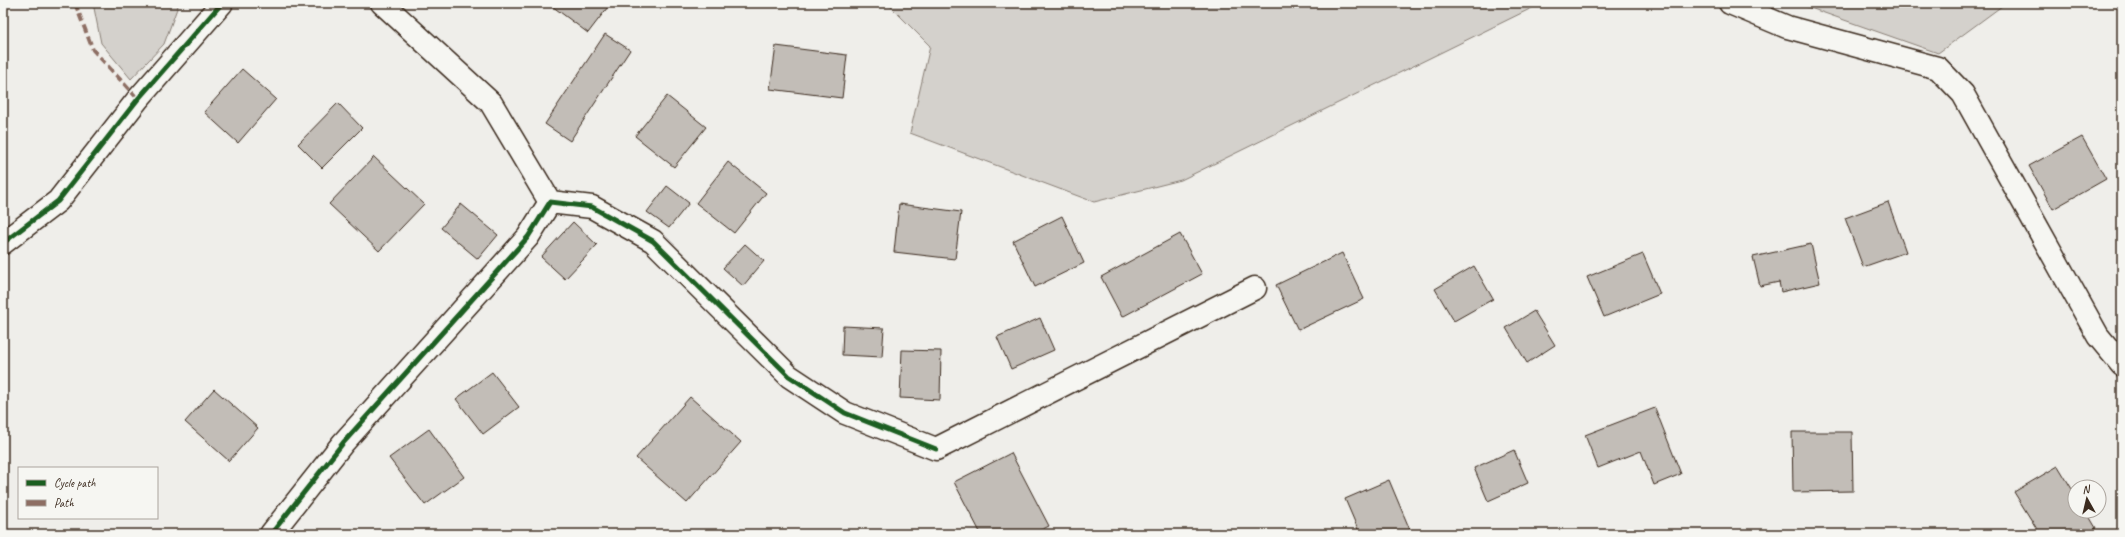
<svg xmlns="http://www.w3.org/2000/svg" width="2125" height="537" viewBox="0 0 2125 537" font-family="Caveat,sans-serif">
<style>
.green{fill:#d4d1cc;stroke:#887e75}
.building{fill:#c2bdb7;stroke:#3b2a1e}
.lines{fill:none;stroke-linecap:round;stroke-linejoin:round}
.minor-casing{stroke:#3b2a1e;stroke-width:25}
.minor{stroke:#f6f6f2;stroke-width:22}
.quiet{stroke:#8d6e63;stroke-width:4;stroke-dasharray:8 4;stroke-linecap:butt}
.cycleway-casing{stroke:#f6f6f2;stroke-width:8}
.cycleway{stroke:#1b5e20;stroke-width:5}
</style>
<rect width="100%" height="100%" fill="#efeeea"/>
<filter id="ink" filterUnits="userSpaceOnUse"><feTurbulence type="fractalNoise" baseFrequency=".025" numOctaves="2"/><feDisplacementMap in="SourceGraphic" scale="8" xChannelSelector="R" yChannelSelector="G"/><feConvolveMatrix kernelMatrix="1 2 1 2 8 2 1 2 1" color-interpolation-filters="sRGB"/></filter>
<g filter="url(#ink)">
<path class="green" d="M 93,3 L 179,3 L 164,44 L 131,79 L 101,43 Z
M 887,3 L 1542,3 L 1181,180 L 1094,202 L 910,133 L 930,46 Z
M 1796,3 L 2006,3 L 1938,53 Z"/>
<path class="building" d="M 548,3 L 611,3 L 588,33 Z
M 605,34 L 630,50 L 570,141 L 545,124 Z
M 776,46 L 847,55 L 842,98 L 770,89 Z
M 242,69 L 276,99 L 238,143 L 204,112 Z
M 667,96 L 706,127 L 674,167 L 635,136 Z
M 338,103 L 362,128 L 322,168 L 298,144 Z
M 2082,137 L 2106,179 L 2053,209 L 2029,166 Z
M 374,157 L 424,204 L 379,251 L 329,204 Z
M 728,162 L 766,193 L 734,233 L 696,203 Z
M 667,186 L 689,203 L 669,228 L 647,212 Z
M 1888,202 L 1906,252 L 1863,267 L 1845,218 Z
M 461,204 L 498,235 L 478,259 L 441,228 Z
M 899,204 L 961,212 L 955,259 L 894,252 Z
M 1062,216 L 1084,263 L 1035,287 L 1013,241 Z
M 573,222 L 597,245 L 565,279 L 541,257 Z
M 1180,234 L 1202,274 L 1122,317 L 1101,277 Z
M 745,244 L 764,261 L 743,286 L 723,268 Z
M 1811,244 L 1820,283 L 1781,292 L 1779,282 L 1760,286 L 1753,257 Z
M 1342,253 L 1364,299 L 1298,330 L 1276,285 Z
M 1643,254 L 1660,294 L 1604,317 L 1587,277 Z
M 1474,266 L 1493,299 L 1454,321 L 1435,289 Z
M 1534,311 L 1555,345 L 1527,363 L 1506,328 Z
M 1040,318 L 1054,350 L 1011,369 L 997,337 Z
M 843,326 L 884,328 L 882,357 L 842,355 Z
M 902,350 L 941,351 L 940,400 L 900,398 Z
M 492,372 L 519,407 L 483,434 L 456,399 Z
M 214,389 L 258,428 L 229,461 L 185,422 Z
M 690,397 L 741,442 L 687,503 L 636,458 Z
M 1655,408 L 1681,474 L 1654,485 L 1641,451 L 1598,468 L 1585,435 Z
M 429,429 L 464,477 L 425,505 L 389,458 Z
M 1792,432 L 1852,432 L 1853,491 L 1793,492 Z
M 1514,450 L 1528,483 L 1488,501 L 1474,468 Z
M 1011,453 L 1049,526 L 1033,534 L 981,534 L 954,482 Z
M 2058,466 L 2075,494 L 2075,511 L 2086,511 L 2096,528 L 2087,534 L 2040,534 L 2014,492 Z
M 1389,480 L 1410,530 L 1400,534 L 1360,534 L 1345,499 Z"/>
<g class="lines">
<g class="minor-casing">
<path id="minor" d="M 382,3 L 491,103 L 550,202
M 1730,3 L 1787,27 L 1938,68 L 1963,94 L 2098,336 L 2122,365
M 3,243 L 58,201 L 138,99 L 222,3
M 271,534 L 343,443 L 528,237 L 550,202 L 592,207 L 653,241 L 789,376 L 845,413 L 936,449 L 1255,288"/>
</g>
<use href="#minor" class="minor"/>
<path class="quiet" d="M 75,3 L 93,50 L 138,99"/>
<g class="cycleway-casing">
<path id="cycleway" d="M 3,243 L 58,201 L 138,99 L 222,3
M 271,534 L 343,443 L 528,237 L 550,202 L 592,207 L 653,241 L 789,376 L 845,413 L 936,449"/>
</g>
<use href="#cycleway" class="cycleway"/>
</g>
</g>
<rect width="2125" height="537" fill="none" stroke="#f6f6f2" stroke-width="16"/>
<rect x="8" y="8" width="2109" height="521" fill="none" stroke="#3b2a1e" stroke-width="1.5" filter="url(#ink)"/>
<rect x="18" y="467" width="140" height="52" fill="#f6f6f2" stroke="#aba49d"/>
<rect x="26" y="480" width="20" height="6" fill="#1b5e20" stroke="#aba49d"/>
<text x="54" y="487" font-size="12" fill="#3b2a1e">Cycle path</text>
<rect x="26" y="500" width="20" height="6" fill="#8d6e63" stroke="#aba49d"/>
<text x="54" y="507" font-size="12" fill="#3b2a1e">Path</text>
<g transform="translate(2087 499) rotate(352)"><circle r="19" fill="#f6f6f2" stroke="#aba49d"/>
<path d="M0-3L7 15L0 10L-7 15Z" fill="#3b2a1e"/>
<text y="-6" font-size="11" font-weight="bold" text-anchor="middle" fill="#3b2a1e">N</text>
</g>
</svg>
